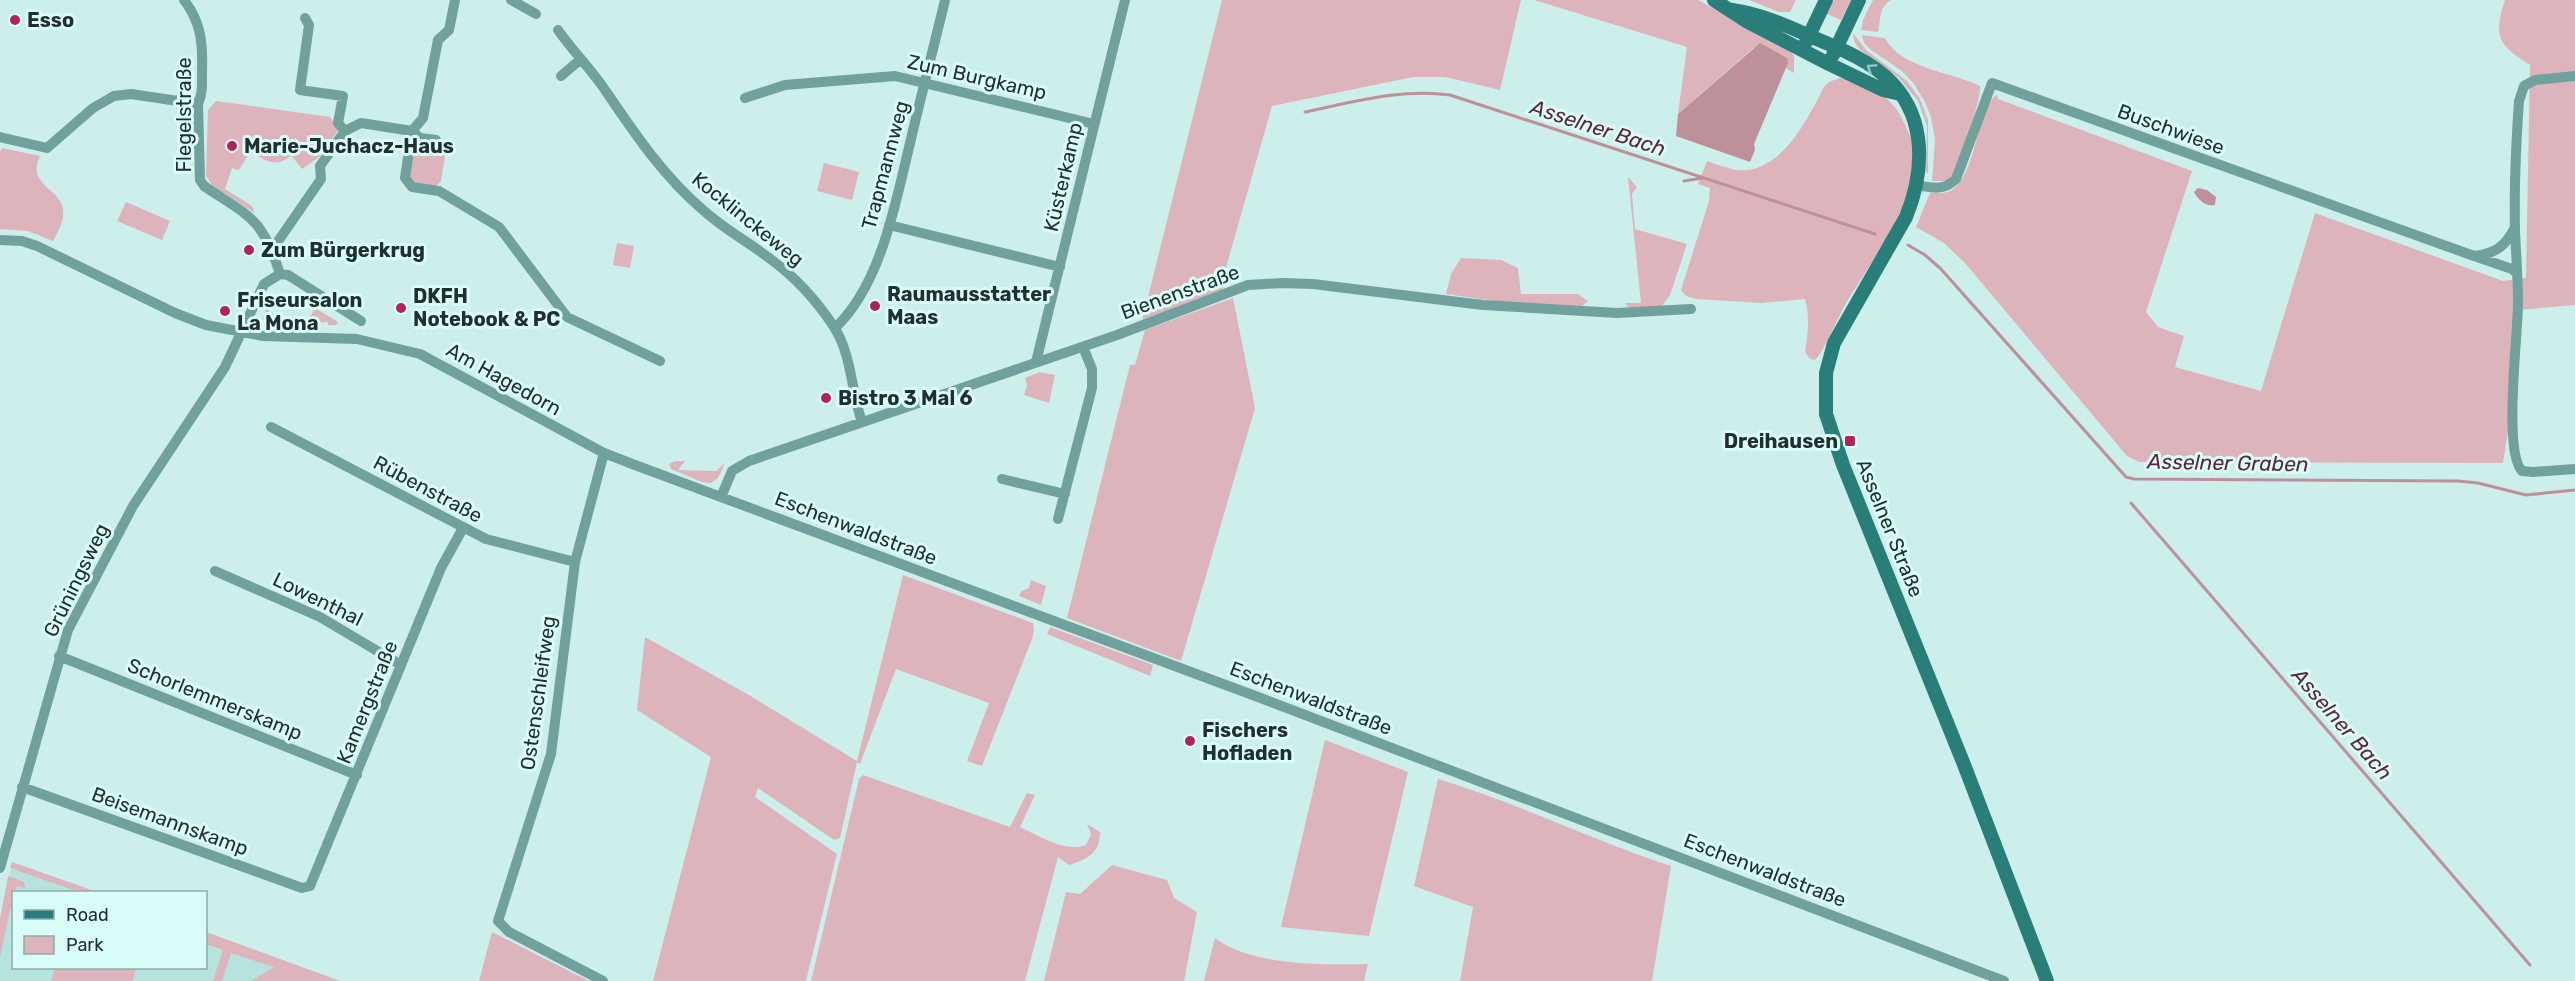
<svg xmlns="http://www.w3.org/2000/svg" width="2575" height="981" viewBox="0 0 2575 981" font-family="Rubik,sans-serif">
<style>
.built{fill:#b7e3df}
.green{fill:#ddb4bc}
.water{fill:#be909a}
.lines{fill:none;stroke-linecap:round;stroke-linejoin:round}
.stream{stroke:#be909a;stroke-width:3}
.minor{stroke:#70a19c;stroke-width:10}
.secondary{stroke:#2a7e79;stroke-width:14}
.oneway{stroke:#93cac6}
.poi-dot{fill:#b22358;stroke:#d9fdf9;stroke-width:2}
.labels{text-anchor:middle;stroke-width:6;stroke-linejoin:round;paint-order:stroke}
.poi-label{font-size:20px;font-weight:bold;fill:#212f2e;stroke:#d9fdf9;text-anchor:start}
.street-label{font-size:20px;fill:#212f2e;stroke:#d9fdf9}
.water-label{font-size:21px;font-style:italic;fill:#5f2536;stroke:#d9fdf9}
</style>
<rect width="100%" height="100%" fill="#ccefec"/>
<path class="built" d="M 12,862 L 97,892 L 14,892 L 14,968 L 206,968 L 206,932 L 340,981 L 0,981 L 0,919 Z"/>
<path class="green" d="M 1222,0 L 1521,0 L 1500,90 L 1445,77 L 1413,77 L 1272,106 L 1223,278 L 1223,289 L 1142,321 Z
M 1534,0 L 1698,0 L 1790,51 L 1794,56 L 1794,73 L 1753,48 L 1678,114 L 1687,47 Z
M 1749,0 L 1796,0 L 1790,12 L 1779,12 Z
M 1834,0 L 1851,0 L 1841,20 L 1827,14 Z
M 1873,0 L 1891,0 C 1878,8 1881,19 1878,32 L 1861,30 L 1863,20 Z
M 2505,0 L 2575,0 L 2575,305 L 2518,310 L 2514,391 L 2503,463 L 2139,462 L 2127,456 L 1965,263 L 1944,243 L 1916,227 L 1930,193 C 1937,193 1946,194 1952,190 C 1975,177 1977,110 1997,94 L 1998,99 L 2192,171 L 2146,312 L 2158,327 L 2184,336 L 2175,367 L 2261,391 L 2315,213 L 2503,281 L 2526,278 L 2530,65 C 2498,45 2493,37 2505,0 Z
M 1853,33 L 1866,50 L 1907,81 L 1920,99 L 1928,120 L 1928,174 L 1926,171 L 1927,126 L 1918,101 L 1899,78 L 1859,49 L 1854,41 Z
M 1862,35 L 1885,38 C 1901,69 1950,71 1980,86 C 1982,96 1960,165 1954,175 C 1953,176 1947,181 1946,181 L 1932,181 L 1935,140 L 1931,117 L 1925,102 L 1914,84 L 1902,71 L 1871,50 L 1864,43 Z
M 1840,78 C 1862,81 1889,94 1900,115 C 1906,126 1911,136 1914,149 C 1922,196 1871,261 1848,300 C 1839,314 1824,352 1815,360 L 1810,359 L 1805,352 C 1808,333 1810,317 1805,299 L 1761,303 L 1696,299 L 1686,296 L 1681,290 L 1709,201 L 1710,188 L 1698,184 L 1707,161 C 1719,165 1735,172 1748,170 C 1786,164 1808,118 1824,87 L 1829,82 Z
M 216,101 L 330,117 L 339,129 L 319,157 L 302,169 L 291,155 C 277,169 265,160 250,152 L 239,170 L 232,168 L 225,189 L 252,206 L 255,213 L 212,185 L 206,176 L 208,110 Z
M 420,141 L 442,144 L 446,149 L 441,181 L 435,187 L 415,184 L 409,178 L 413,149 Z
M 2,148 L 40,156 C 26,185 60,188 63,209 C 65,219 58,232 53,241 L 28,231 L 0,229 L 0,152 Z
M 824,163 L 859,172 L 852,200 L 817,191 Z
M 1628,177 L 1637,187 L 1632,194 L 1635,229 L 1687,244 L 1670,295 L 1662,306 L 1630,309 L 1625,303 L 1641,303 Z
M 126,202 L 170,221 L 162,240 L 117,221 Z
M 617,243 L 634,246 L 630,268 L 613,265 Z
M 1461,258 L 1501,260 L 1518,268 L 1521,294 L 1578,294 L 1588,301 L 1581,307 L 1515,304 L 1446,294 L 1451,274 Z
M 1233,298 L 1255,408 L 1181,661 L 1067,618 L 1130,365 L 1135,365 L 1145,330 Z
M 269,302 L 272,304 L 268,311 L 288,322 L 292,316 L 306,325 L 315,308 L 338,322 L 336,325 L 328,325 L 328,322 L 315,323 L 314,325 L 271,326 L 262,319 Z
M 1040,372 L 1055,375 L 1049,403 L 1024,395 L 1027,386 L 1025,378 Z
M 675,461 L 685,461 L 678,470 L 716,471 L 725,463 L 718,478 L 711,483 L 702,482 L 671,469 L 669,464 Z
M 903,575 L 1033,623 L 1034,630 L 1032,639 L 982,766 L 967,761 L 989,703 L 896,669 L 860,764 L 857,762 L 840,838 L 834,840 L 758,788 L 755,797 L 837,854 L 806,981 L 653,981 L 711,757 L 637,710 L 645,637 L 749,695 L 857,761 Z
M 1031,580 L 1046,586 L 1041,605 L 1019,596 L 1022,591 L 1029,588 Z
M 1050,627 L 1153,665 L 1150,676 L 1047,634 Z
M 1325,740 L 1408,772 L 1369,936 L 1281,927 Z
M 863,775 L 1010,827 L 1027,793 L 1035,795 L 1020,827 C 1039,836 1066,853 1086,845 L 1091,834 L 1087,824 L 1100,832 C 1100,853 1088,859 1069,865 L 1058,857 L 1025,981 L 811,981 L 859,779 Z
M 1438,779 C 1518,803 1592,840 1671,866 L 1652,981 L 1460,981 L 1473,907 L 1414,886 Z
M 12,862 L 97,892 L 72,892 L 73,890 L 10,868 Z
M 1112,865 L 1167,880 L 1174,898 L 1197,912 L 1184,981 L 1044,981 L 1066,892 L 1080,894 Z
M 8,876 L 24,882 L 25,888 L 17,886 L 14,892 L 0,957 L 0,919 Z
M 206,932 L 340,981 L 251,981 L 274,967 L 231,953 L 222,981 L 213,981 L 223,950 L 206,944 Z
M 492,932 L 575,974 L 589,981 L 479,981 Z
M 1215,938 C 1251,966 1324,965 1368,964 L 1364,981 L 1204,981 Z
M 55,968 L 136,968 L 133,981 L 51,981 Z"/>
<path class="water" d="M 1760,43 L 1787,58 L 1788,63 L 1754,144 L 1755,150 L 1750,162 L 1676,136 L 1678,114 Z
M 2198,188 L 2207,190 L 2216,197 L 2215,205 C 2206,207 2198,200 2194,192 Z"/>
<g class="lines">
<path class="stream" d="M 1305,112 C 1353,102 1402,88 1450,95 L 1875,234
M 1684,181 L 1703,178
M 1908,245 L 1925,255 L 1940,268 L 2126,477 L 2134,479 L 2458,481 L 2478,483 L 2526,495 L 2575,490
M 2131,503 L 2530,965"/>
<path class="minor" d="M 184,0 C 201,22 203,43 202,71 C 202,83 203,93 198,104 L 200,180 L 204,186 C 250,217 262,217 280,274
M 455,0 L 449,30 L 438,40 L 423,118 L 412,131 L 405,178 L 412,187 L 439,191 L 499,227 L 567,317 L 660,361
M 511,0 L 536,14
M 305,18 L 309,25 L 300,90 L 343,96 L 338,123 L 345,131
M 558,30 C 572,50 589,67 603,87 C 633,131 662,175 703,210 C 724,229 747,241 769,258 C 794,276 817,301 834,327 C 852,355 851,391 862,422
M 561,76 L 581,59
M 2575,76 L 2535,80 L 2524,86 L 2519,101 C 2516,144 2514,187 2515,230 C 2516,254 2518,279 2518,303 C 2518,335 2503,451 2522,471 L 2533,472 L 2575,469
M 745,98 L 785,85 L 895,76 L 1094,124
M 0,137 L 47,148 L 93,108 L 114,96 L 131,94 L 198,104
M 1917,185 C 1932,188 1944,191 1956,179 L 1992,83 L 2474,256 C 2495,254 2506,246 2515,227
M 889,225 L 1060,267
M 0,240 L 22,241 L 37,246 L 175,313 L 206,325 L 263,336 L 357,339 L 420,354 L 604,453 L 635,465 L 1258,697 L 2004,981
M 272,250 L 321,179 L 320,166 L 345,131 L 361,123 L 412,131 L 420,138 L 436,140
M 2477,257 L 2512,269 L 2517,273
M 835,328 C 882,284 896,200 911,139 C 922,92 934,46 945,0
M 1036,362 L 1125,0
M 271,427 L 486,539 L 575,562
M 1002,479 L 1065,494
M 721,497 L 732,471 L 749,461 L 1117,335 L 1248,285 L 1282,283 L 1313,284 L 1483,305 L 1617,313 L 1691,309
M 1058,519 L 1092,388 L 1092,369 L 1083,347
M 215,571 L 320,617 L 401,665
M 59,656 L 357,775
M 22,787 L 302,888 L 310,886 L 441,568 L 463,528
M 0,868 L 68,630 L 133,506 L 225,367 L 264,284 L 280,274 L 288,275 L 361,321
M 603,981 L 509,932 L 498,921 L 551,754 L 575,562 L 604,453"/>
<path class="secondary" d="M 1714,0 L 1748,22 L 1829,64 L 1883,90 L 1900,94
M 1732,10 C 1761,14 1788,26 1814,38 C 1841,49 1873,62 1893,84 C 1927,121 1924,173 1906,217 L 1834,343 L 1826,373 L 1826,414 L 1843,465 L 1963,762 L 2047,981
M 1806,42 L 1826,0
M 1833,55 L 1859,0"/>
</g>
<defs><path id="oneway-chevron" d="M-2-3.5L2.5 0L-2 3.5" fill="none" stroke-width="1.6" stroke-linecap="round" stroke-linejoin="round" transform="scale(1.5)"/></defs>
<use class="oneway" href="#oneway-chevron" transform="translate(1871 68) rotate(-146)"/>
<g class="poi-dot">
<circle cx="15" cy="20" r="6"/>
<circle cx="232" cy="146" r="6"/>
<circle cx="249" cy="250" r="6"/>
<circle cx="875" cy="306" r="6"/>
<circle cx="401" cy="308" r="6"/>
<circle cx="225" cy="311" r="6"/>
<circle cx="826" cy="398" r="6"/>
<rect x="1844" y="435" width="12" height="12" rx="3"/>
<circle cx="1190" cy="741" r="6"/>
</g>
<g class="labels">
<g class="poi-label">
<text x="27" y="27">Esso</text>
<text x="244" y="153">Marie-Juchacz-Haus</text>
<text x="261" y="257">Zum Bürgerkrug</text>
<text x="887" y="301">Raumausstatter<tspan x="887" dy="23">Maas</tspan></text>
<text x="413" y="303">DKFH<tspan x="413" dy="23">Notebook &amp; PC</tspan></text>
<text x="237" y="307">Friseursalon<tspan x="237" dy="23">La Mona</tspan></text>
<text x="838" y="405">Bistro 3 Mal 6</text>
<text x="1838" y="448" text-anchor="end">Dreihausen</text>
<text x="1202" y="737">Fischers<tspan x="1202" dy="23">Hofladen</tspan></text>
</g>
<g class="street-label">
<text transform="translate(977 77) rotate(13)" y="7">Zum Burgkamp</text>
<text transform="translate(184 115) rotate(-90)" y="7">Flegelstraße</text>
<text transform="translate(2171 129) rotate(20)" y="7">Buschwiese</text>
<text transform="translate(885 165) rotate(-75)" y="7">Trapmannweg</text>
<text transform="translate(1063 177) rotate(-77)" y="7">Küsterkamp</text>
<text transform="translate(748 219) rotate(39)" y="7">Kocklinckeweg</text>
<text transform="translate(1180 292) rotate(-20)" y="7">Bienenstraße</text>
<text transform="translate(504 379) rotate(29)" y="7">Am Hagedorn</text>
<text transform="translate(428 489) rotate(28)" y="7">Rübenstraße</text>
<text transform="translate(856 528) rotate(21)" y="7">Eschenwaldstraße</text>
<text transform="translate(1890 528) rotate(68)" y="7">Asselner Straße</text>
<text transform="translate(76 580) rotate(-64)" y="7">Grüningsweg</text>
<text transform="translate(318 599) rotate(26)" y="7">Lowenthal</text>
<text transform="translate(538 693) rotate(-82)" y="7">Ostenschleifweg</text>
<text transform="translate(1311 698) rotate(21)" y="7">Eschenwaldstraße</text>
<text transform="translate(215 699) rotate(22)" y="7">Schorlemmerskamp</text>
<text transform="translate(367 702) rotate(-68)" y="7">Kamergstraße</text>
<text transform="translate(170 821) rotate(20)" y="7">Beisemannskamp</text>
<text transform="translate(1765 870) rotate(21)" y="7">Eschenwaldstraße</text>
</g>
<g class="water-label">
<text transform="translate(1598 128) rotate(18)" y="7">Asselner Bach</text>
<text transform="translate(2228 463) rotate(1)" y="7">Asselner Graben</text>
<text transform="translate(2342 724) rotate(49)" y="7">Asselner Bach</text>
</g>
</g>
<rect x="12" y="891" width="195" height="78" fill="#d9fdf9" stroke="#8faba8" stroke-width="1.5"/>
<rect x="24" y="910" width="30" height="9" fill="#2a7e79" stroke="#8faba8" stroke-width="1.5"/>
<text x="66" y="921" font-size="18" fill="#212f2e">Road</text>
<rect x="24" y="936" width="30" height="18" fill="#ddb4bc" stroke="#8faba8" stroke-width="1.5"/>
<text x="66" y="951" font-size="18" fill="#212f2e">Park</text>
</svg>
